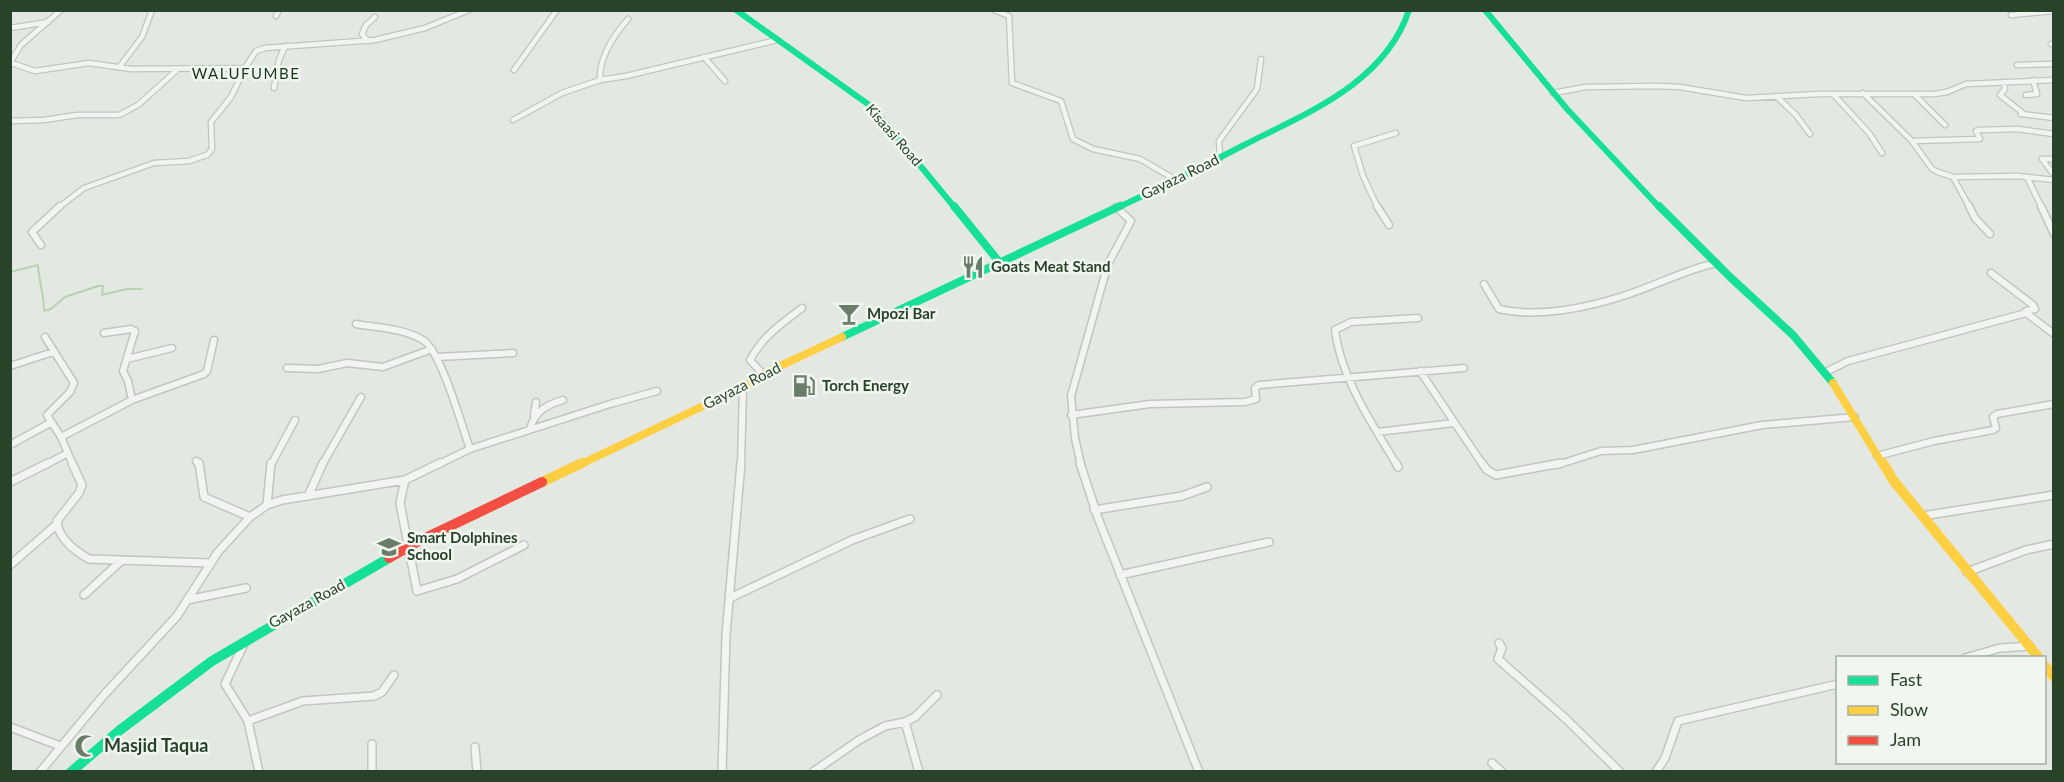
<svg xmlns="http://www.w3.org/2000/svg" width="2064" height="782" viewBox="0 0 2064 782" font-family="Lato,sans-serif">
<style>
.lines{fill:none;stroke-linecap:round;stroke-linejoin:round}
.stream{stroke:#b5d5af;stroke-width:2}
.street-far2-casing{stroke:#c1c6c0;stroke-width:7}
.street-far1-casing{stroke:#c1c6c0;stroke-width:9}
.street-casing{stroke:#c1c6c0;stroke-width:10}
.street-far2{stroke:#f2f4f2;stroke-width:4.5}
.street-far1{stroke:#f2f4f2;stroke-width:6}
.street{stroke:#f2f4f2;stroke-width:7}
.fast-far2{stroke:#16e098;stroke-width:6}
.fast-far1{stroke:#16e098;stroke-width:8}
.fast{stroke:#16e098;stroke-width:10}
.slow-far1{stroke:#ffcf43;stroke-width:8}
.slow{stroke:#ffcf43;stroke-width:10}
.jam{stroke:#f24e42;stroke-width:10}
.labels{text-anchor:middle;stroke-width:5;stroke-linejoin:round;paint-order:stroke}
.far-street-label{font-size:14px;fill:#294328;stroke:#f1f7f0}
.far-quarter-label{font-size:15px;letter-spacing:1.5px;fill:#1a341a;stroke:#f1f7f0}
.street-label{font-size:15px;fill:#294328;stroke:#f1f7f0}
.poi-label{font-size:15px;font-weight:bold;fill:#294328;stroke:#f1f7f0;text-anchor:start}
.near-poi-label{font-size:18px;font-weight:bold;fill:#294328;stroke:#f1f7f0;text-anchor:start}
</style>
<rect width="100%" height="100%" fill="#e3e8e2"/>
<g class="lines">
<path class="stream" d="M 10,272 L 38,265 C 39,282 44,294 44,311 L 51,309 L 65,297 L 98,286 L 103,286 L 102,295 L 127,289 L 142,289"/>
<g class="street-far2-casing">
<path id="street-far2" d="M 994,10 L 1009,16 L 1012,83 L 1061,101 L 1073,139 L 1093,149 L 1140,159 L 1176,180
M 2011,15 L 2054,11
M 276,16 L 279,10
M 10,28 L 48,22
M 368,41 L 362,34 L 366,25 L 375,17
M 2051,44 L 2054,43
M 704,57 L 725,81
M 10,63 L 21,45 L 61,10
M 11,63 L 35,71 L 89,63 L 131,69 L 245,68 L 256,51 L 265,48 L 375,40 L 425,28 L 469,10
M 2017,65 L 2054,64
M 120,66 L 142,37 L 152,10
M 514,70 L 557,10
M 600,80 C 599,58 614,35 628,19
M 2004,82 L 2005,89 L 2000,95 L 2024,114
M 274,88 L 279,60 L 285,46
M 1553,93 L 1586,87 L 1657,86 L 1680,87 L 1746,98 L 1819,94 L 1934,94 L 1947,92 L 1966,84 L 2054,80
M 1863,93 L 1912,141 L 1932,169 L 1938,172 L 1953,177 L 2017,176 L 2054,180
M 1833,94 L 1869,133 L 1882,153
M 1914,94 L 1945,125
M 2026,95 L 2037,94 L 2033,80
M 1776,96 L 1796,115 L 1810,134
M 2021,114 L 2054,118
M 513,120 L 562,93 L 600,80 L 626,76 L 777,40
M 10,121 L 44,120 L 77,115 L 119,115 L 138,105 L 177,70
M 1912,141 L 1980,139 L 1976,131 L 1978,130 L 2018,129 L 2054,134
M 1220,158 L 1219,141 L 1257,89 L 1261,59
M 2042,159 L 2054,175
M 2042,159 L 2054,159
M 1953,177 L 1970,208
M 2027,177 L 2042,208
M 58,208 L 84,188 L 154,163 L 189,161 L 207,155 L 212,149 L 211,122 L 231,97 L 245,68
M 1378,208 L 1363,176 L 1354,146 L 1396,133"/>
</g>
<g class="street-far1-casing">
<path id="street-far1" d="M 1377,206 L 1389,225
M 1969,206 L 1975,218 L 1990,234
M 2041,206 L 2054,234
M 41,245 L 32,232 L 60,206
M 1991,273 L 2033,305 L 2035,309 L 2026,311 L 2026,313 L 2054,334
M 1484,284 L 1499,309 C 1537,318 1586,308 1623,296 C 1655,286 1684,270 1716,263
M 356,324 C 378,328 403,328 423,340 C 441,351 462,426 470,449 L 610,404 L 657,391
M 104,333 L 131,329 L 135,331 L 123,371 L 128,381 L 132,400
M 45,337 L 74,383 L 70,392 L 47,415 L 61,437 L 73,465
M 437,357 L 513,353
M 127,359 L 172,348
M 10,366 L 53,352
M 287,368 L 318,369 L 347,363 L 383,367 L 432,349
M 1420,371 L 1483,465
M 1826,372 L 1848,361 L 2026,313
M 763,374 L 750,360 C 762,337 782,323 802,308
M 534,415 L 536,402
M 1071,415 L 1150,404 L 1245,402 L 1256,399 L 1255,388 L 1259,385 L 1464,368
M 530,429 C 535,411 546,405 563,400
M 1377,432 L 1454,423
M 61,437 L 132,400 L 204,374 L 207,371 L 214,340
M 10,445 L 50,423
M 1877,456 L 1934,441 L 1993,430 L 1996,428 L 1993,417 L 1997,414 L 2054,404
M 196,461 L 199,465
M 45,465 L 68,453
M 271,465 L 295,420
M 322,465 L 361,397
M 437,465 L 470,449
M 741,465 L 743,387
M 1081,465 L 1075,438 L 1071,396 L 1108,264 L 1131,221 L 1116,207
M 1397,465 C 1372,424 1341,378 1335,330 L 1351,322 L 1418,318
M 1557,465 L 1601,451 L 1633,450 L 1762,425 L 1855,417"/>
</g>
<g class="street-casing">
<path id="street" d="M 72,463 L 82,485 L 79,493 L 57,521 C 58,538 75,551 89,559 L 210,563
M 199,463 L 204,497 L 250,517 L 267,505 L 282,500 L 405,480 L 440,463
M 1080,463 L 1098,518 L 1199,772
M 1396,463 L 1398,467
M 1482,463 L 1487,470 L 1496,475 L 1561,463
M 405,480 L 400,503 L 417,591 L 457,579 L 524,545
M 10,482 L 48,463
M 308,496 L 323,463
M 267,505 L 271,463
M 1094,510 L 1182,496 L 1207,487
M 1922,516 L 2054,495
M 10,565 L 56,525
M 1967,572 L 2026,550 L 2054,544
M 1120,575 L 1269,542
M 84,595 L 121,561
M 730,598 L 852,540 L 910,519
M 187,600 L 246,588
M 1499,643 L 1502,648 L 1498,659 L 1565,718 L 1620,772
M 244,644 L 225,684 L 248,721 L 303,701 L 374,696 L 382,692 L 394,675
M 1965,658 L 2000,648 L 2030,646
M 248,721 L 259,772
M 905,722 L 919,772
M 10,727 L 60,746
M 372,744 L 372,772
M 475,747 L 477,772
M 1492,763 L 1502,772
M 40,772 L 103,696 L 177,616 L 218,552 L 250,517
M 722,772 L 726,635 L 741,463
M 813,772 L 859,740 L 885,726 L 905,722 L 915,717 L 937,695
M 1656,772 L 1665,758 L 1678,721 L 1838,684"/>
</g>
<use href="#street-far2" class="street-far2"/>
<use href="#street-far1" class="street-far1"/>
<use href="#street" class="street"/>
<path class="fast-far2" d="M 736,10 L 872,107 L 955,208
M 1485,10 L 1567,109 L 1660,208
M 1117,208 C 1160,188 1202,167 1244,145 C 1307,113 1385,83 1409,10"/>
<path class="fast-far1" d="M 954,206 L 1000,263
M 1659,206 L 1730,277 L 1793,335 L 1833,383
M 842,337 L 1120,206"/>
<path class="fast" d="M 71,772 L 120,730 L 212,661 L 389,558"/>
<path class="slow-far1" d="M 1833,383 L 1883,465
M 579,465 L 743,387 L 763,374 L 842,337"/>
<path class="slow" d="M 1883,463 L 1893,480 L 2039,658
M 542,482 L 582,463
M 2044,665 L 2054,677"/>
<path class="jam" d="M 389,558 L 417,542 L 542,482"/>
</g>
<defs>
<g id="restaurant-bare" transform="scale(1.8)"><path d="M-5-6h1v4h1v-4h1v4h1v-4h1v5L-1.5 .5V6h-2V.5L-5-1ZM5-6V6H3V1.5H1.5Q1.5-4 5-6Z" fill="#6a7d69" stroke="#f1f7f0" stroke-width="2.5" paint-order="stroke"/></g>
<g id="bar-bare" transform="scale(1.8)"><path d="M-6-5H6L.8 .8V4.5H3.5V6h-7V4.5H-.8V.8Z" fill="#6a7d69" stroke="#f1f7f0" stroke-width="2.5" paint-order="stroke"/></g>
<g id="fuel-bare" transform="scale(1.8)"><path d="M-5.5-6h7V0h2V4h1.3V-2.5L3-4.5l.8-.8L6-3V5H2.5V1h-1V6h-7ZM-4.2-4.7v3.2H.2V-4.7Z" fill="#6a7d69" stroke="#f1f7f0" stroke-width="2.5" paint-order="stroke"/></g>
<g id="school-bare" transform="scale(1.8)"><path d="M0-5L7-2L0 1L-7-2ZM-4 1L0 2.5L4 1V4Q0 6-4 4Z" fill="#6a7d69" stroke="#f1f7f0" stroke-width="2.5" paint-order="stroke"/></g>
<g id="mosque-bare" transform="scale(1.8)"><path d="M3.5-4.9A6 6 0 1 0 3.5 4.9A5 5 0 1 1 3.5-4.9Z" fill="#6a7d69" stroke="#f1f7f0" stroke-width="2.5" paint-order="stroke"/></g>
</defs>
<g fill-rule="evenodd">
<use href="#restaurant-bare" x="973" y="267"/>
<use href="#bar-bare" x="849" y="314"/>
<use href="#fuel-bare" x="804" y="386"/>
<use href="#school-bare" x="389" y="547"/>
<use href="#mosque-bare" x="86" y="746"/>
</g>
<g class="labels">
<g class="far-street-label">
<text transform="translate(894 135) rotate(49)" y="5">Kisaasi Road</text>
</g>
<g class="far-quarter-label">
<text x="246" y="79">WALUFUMBE</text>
</g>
<g class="street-label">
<text transform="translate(1180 177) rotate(-26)" y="5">Gayaza Road</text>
<text transform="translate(742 386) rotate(-27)" y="5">Gayaza Road</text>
<text transform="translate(307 604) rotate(-29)" y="5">Gayaza Road</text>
</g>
<g class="poi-label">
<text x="991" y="272">Goats Meat Stand</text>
<text x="867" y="319">Mpozi Bar</text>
<text x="822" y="391">Torch Energy</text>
<text x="407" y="543">Smart Dolphines<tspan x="407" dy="17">School</tspan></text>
</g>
<g class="near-poi-label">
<text x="104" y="752">Masjid Taqua</text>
</g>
</g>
<rect width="2064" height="782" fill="none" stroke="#294328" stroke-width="24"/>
<rect x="1836" y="656" width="210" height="108" fill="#f1f7f0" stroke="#a1afa0" stroke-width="1.5"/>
<rect x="1848" y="676" width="30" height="9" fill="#16e098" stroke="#a1afa0" stroke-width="1.5"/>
<text x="1890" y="686" font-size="18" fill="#294328">Fast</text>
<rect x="1848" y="706" width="30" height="9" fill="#ffcf43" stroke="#a1afa0" stroke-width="1.5"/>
<text x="1890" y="716" font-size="18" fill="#294328">Slow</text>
<rect x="1848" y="736" width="30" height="9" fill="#f24e42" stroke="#a1afa0" stroke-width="1.5"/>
<text x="1890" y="746" font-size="18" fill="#294328">Jam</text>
</svg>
